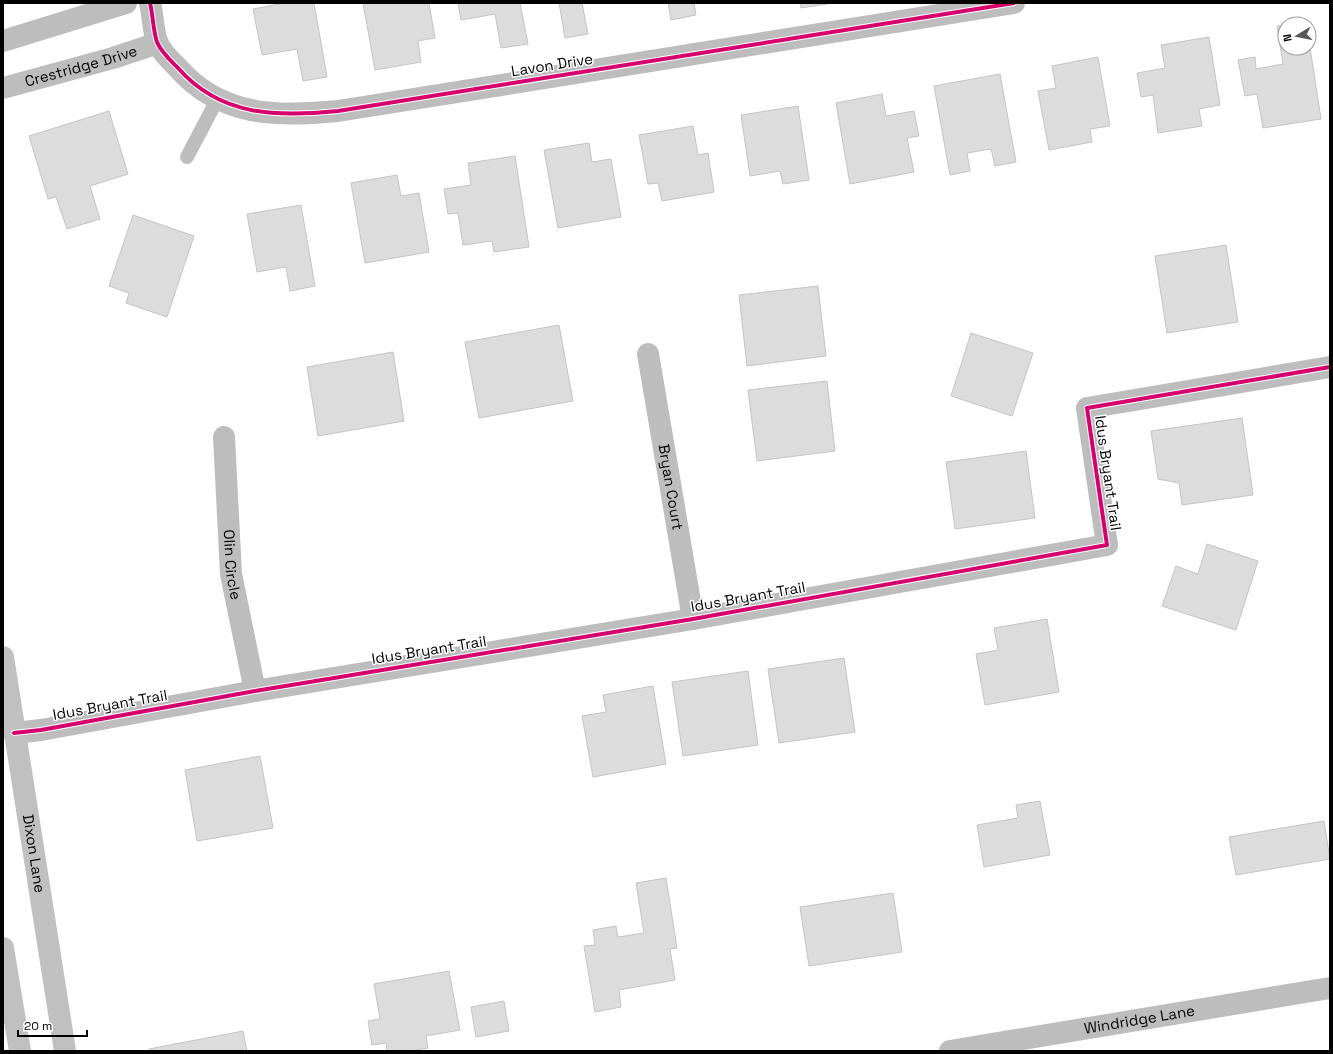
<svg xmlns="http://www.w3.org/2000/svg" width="1333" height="1054" viewBox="0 0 1333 1054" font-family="'Space Grotesk',sans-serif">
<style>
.building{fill:#dcdcdc;stroke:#c4c4c4}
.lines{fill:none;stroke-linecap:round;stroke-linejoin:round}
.service{stroke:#bdbdbd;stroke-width:14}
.minor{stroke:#bdbdbd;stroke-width:22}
.secondary{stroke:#c0c0c0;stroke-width:22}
.cycleway-casing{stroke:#fff;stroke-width:6}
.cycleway{stroke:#d6006c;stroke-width:4}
.labels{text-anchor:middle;stroke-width:3;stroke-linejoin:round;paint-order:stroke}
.street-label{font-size:15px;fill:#000;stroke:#fff}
</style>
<rect width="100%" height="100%" fill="#fff"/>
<path class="building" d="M 285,3 L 314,3 L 327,77 L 303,81 L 297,49 L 262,55 L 253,9 Z
M 363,3 L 429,3 L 435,38 L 418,41 L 421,62 L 375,70 Z
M 458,3 L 520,3 L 528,44 L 501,48 L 495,14 L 461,20 Z
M 559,3 L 582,3 L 588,34 L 565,38 Z
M 668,3 L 694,3 L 696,15 L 671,20 Z
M 800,3 L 833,3 L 801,8 Z
M 1285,25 L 1285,48 L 1309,48 L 1309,41 L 1321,119 L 1263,128 L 1257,94 L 1245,96 L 1238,60 L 1255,57 L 1256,69 L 1283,64 L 1277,26 Z
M 1209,37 L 1220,105 L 1199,109 L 1202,126 L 1158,133 L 1153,95 L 1141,97 L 1137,73 L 1165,68 L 1161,45 Z
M 1098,57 L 1110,126 L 1090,129 L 1092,142 L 1049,150 L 1038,91 L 1056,88 L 1052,66 Z
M 1000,74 L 1016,162 L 995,166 L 991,149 L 967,153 L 970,171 L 950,175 L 934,86 Z
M 882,94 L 886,116 L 914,111 L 919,136 L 907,138 L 914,172 L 850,184 L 836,103 Z
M 798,106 L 809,180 L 783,184 L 780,171 L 750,176 L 741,115 Z
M 109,111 L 128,174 L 90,186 L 100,219 L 67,229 L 56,197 L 48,199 L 29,136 Z
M 693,126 L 698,155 L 708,153 L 714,192 L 662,201 L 658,183 L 648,184 L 639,135 Z
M 589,143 L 592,162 L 611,159 L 621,217 L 558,228 L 544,150 Z
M 515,156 L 529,247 L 494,252 L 492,241 L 463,245 L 458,213 L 448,214 L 444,189 L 471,185 L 468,163 Z
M 397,175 L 401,196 L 419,193 L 429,252 L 365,263 L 351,183 Z
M 301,205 L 315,286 L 290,291 L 286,267 L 257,272 L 247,214 Z
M 133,215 L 194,236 L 167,317 L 126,303 L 129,293 L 109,286 Z
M 1226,245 L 1238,322 L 1167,333 L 1155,256 Z
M 818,286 L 826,356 L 747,366 L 739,295 Z
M 559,325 L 573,401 L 479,418 L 465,342 Z
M 971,333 L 1033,353 L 1012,416 L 951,396 Z
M 393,352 L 404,421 L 318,436 L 307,367 Z
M 827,381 L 835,451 L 757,461 L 748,390 Z
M 1242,418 L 1253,495 L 1182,505 L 1179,483 L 1158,479 L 1151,431 Z
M 1026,451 L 1035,518 L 955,529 L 946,462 Z
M 1207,544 L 1258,561 L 1236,630 L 1162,606 L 1176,566 L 1198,574 Z
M 1047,619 L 1059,692 L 985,705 L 976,654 L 998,650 L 994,628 Z
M 844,658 L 855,732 L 779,743 L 768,669 Z
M 748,671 L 758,745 L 683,756 L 672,682 Z
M 653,686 L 666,764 L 593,777 L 582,716 L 606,712 L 603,695 Z
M 260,756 L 273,828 L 197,841 L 185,770 Z
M 1040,801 L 1050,855 L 984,867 L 977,825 L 1018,818 L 1016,805 Z
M 1324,821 L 1330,859 L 1236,875 L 1229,837 Z
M 666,878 L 677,948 L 670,949 L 675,980 L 619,990 L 621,1007 L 595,1012 L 584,946 L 595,945 L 593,930 L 616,926 L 618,937 L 644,933 L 636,883 Z
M 893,893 L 902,952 L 809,966 L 800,907 Z
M 449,971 L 460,1030 L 426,1036 L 428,1048 L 410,1051 L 387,1051 L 386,1043 L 372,1045 L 368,1021 L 380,1019 L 374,984 Z
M 504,1001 L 509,1031 L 476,1037 L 471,1007 Z
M 243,1031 L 247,1051 L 150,1051 L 149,1049 Z"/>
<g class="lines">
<path class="service" d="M 187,157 L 218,98"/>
<g class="minor">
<path d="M 150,3 C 153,15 153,30 157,42 C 161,52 171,61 178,68 C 221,117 278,117 338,111 L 1014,3"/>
<path d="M 3,41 L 126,3"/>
<path id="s1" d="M 3,88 L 113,58 L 158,43"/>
<path id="s2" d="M 648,354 L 693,619"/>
<path id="s3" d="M 224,437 L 231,574 L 255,691"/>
<path d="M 14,733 L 41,730 L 255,691 L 693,619 L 1107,545 L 1087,408 L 1330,367"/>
<path id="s4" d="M 950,1051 L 1330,988"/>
</g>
<g class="secondary">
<path id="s5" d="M 3,657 L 65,1051"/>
<path d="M 3,948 L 20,1051"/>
</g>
<g class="cycleway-casing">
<path id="cycleway" d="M 150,3 C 153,15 153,30 157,42 C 161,52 171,61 178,68 C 221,117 278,117 338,111 L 1014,3
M 14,733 L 41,730 L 255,691 L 693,619 L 1107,545 L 1087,408 L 1330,367"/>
</g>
<use href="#cycleway" class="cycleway"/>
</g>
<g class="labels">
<g class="street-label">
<text transform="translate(552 65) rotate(-9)" y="5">Lavon Drive</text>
<text dy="5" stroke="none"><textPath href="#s1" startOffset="81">Crestridge Drive</textPath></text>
<text transform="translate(1108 473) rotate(82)" y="5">Idus Bryant Trail</text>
<text dy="5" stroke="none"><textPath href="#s2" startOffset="135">Bryan Court</textPath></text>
<text dy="5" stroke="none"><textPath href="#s3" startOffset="128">Olin Circle</textPath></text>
<text transform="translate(748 597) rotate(-10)" y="5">Idus Bryant Trail</text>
<text transform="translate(429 650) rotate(-9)" y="5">Idus Bryant Trail</text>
<text transform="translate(110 705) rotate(-10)" y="5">Idus Bryant Trail</text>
<text dy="5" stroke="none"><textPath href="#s5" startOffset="199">Dixon Lane</textPath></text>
<text dy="5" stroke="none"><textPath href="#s4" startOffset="192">Windridge Lane</textPath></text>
</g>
</g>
<rect width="1333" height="1054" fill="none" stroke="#000000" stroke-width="8"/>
<g transform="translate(1297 36) rotate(260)"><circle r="19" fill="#ffffff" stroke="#999999"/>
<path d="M0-3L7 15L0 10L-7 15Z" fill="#595959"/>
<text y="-6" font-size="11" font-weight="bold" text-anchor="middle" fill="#000000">N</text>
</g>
<path d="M18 1030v6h69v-6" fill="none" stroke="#000000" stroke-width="2"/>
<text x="24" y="1030" font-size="12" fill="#000000" stroke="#ffffff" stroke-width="3" paint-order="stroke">20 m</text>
</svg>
